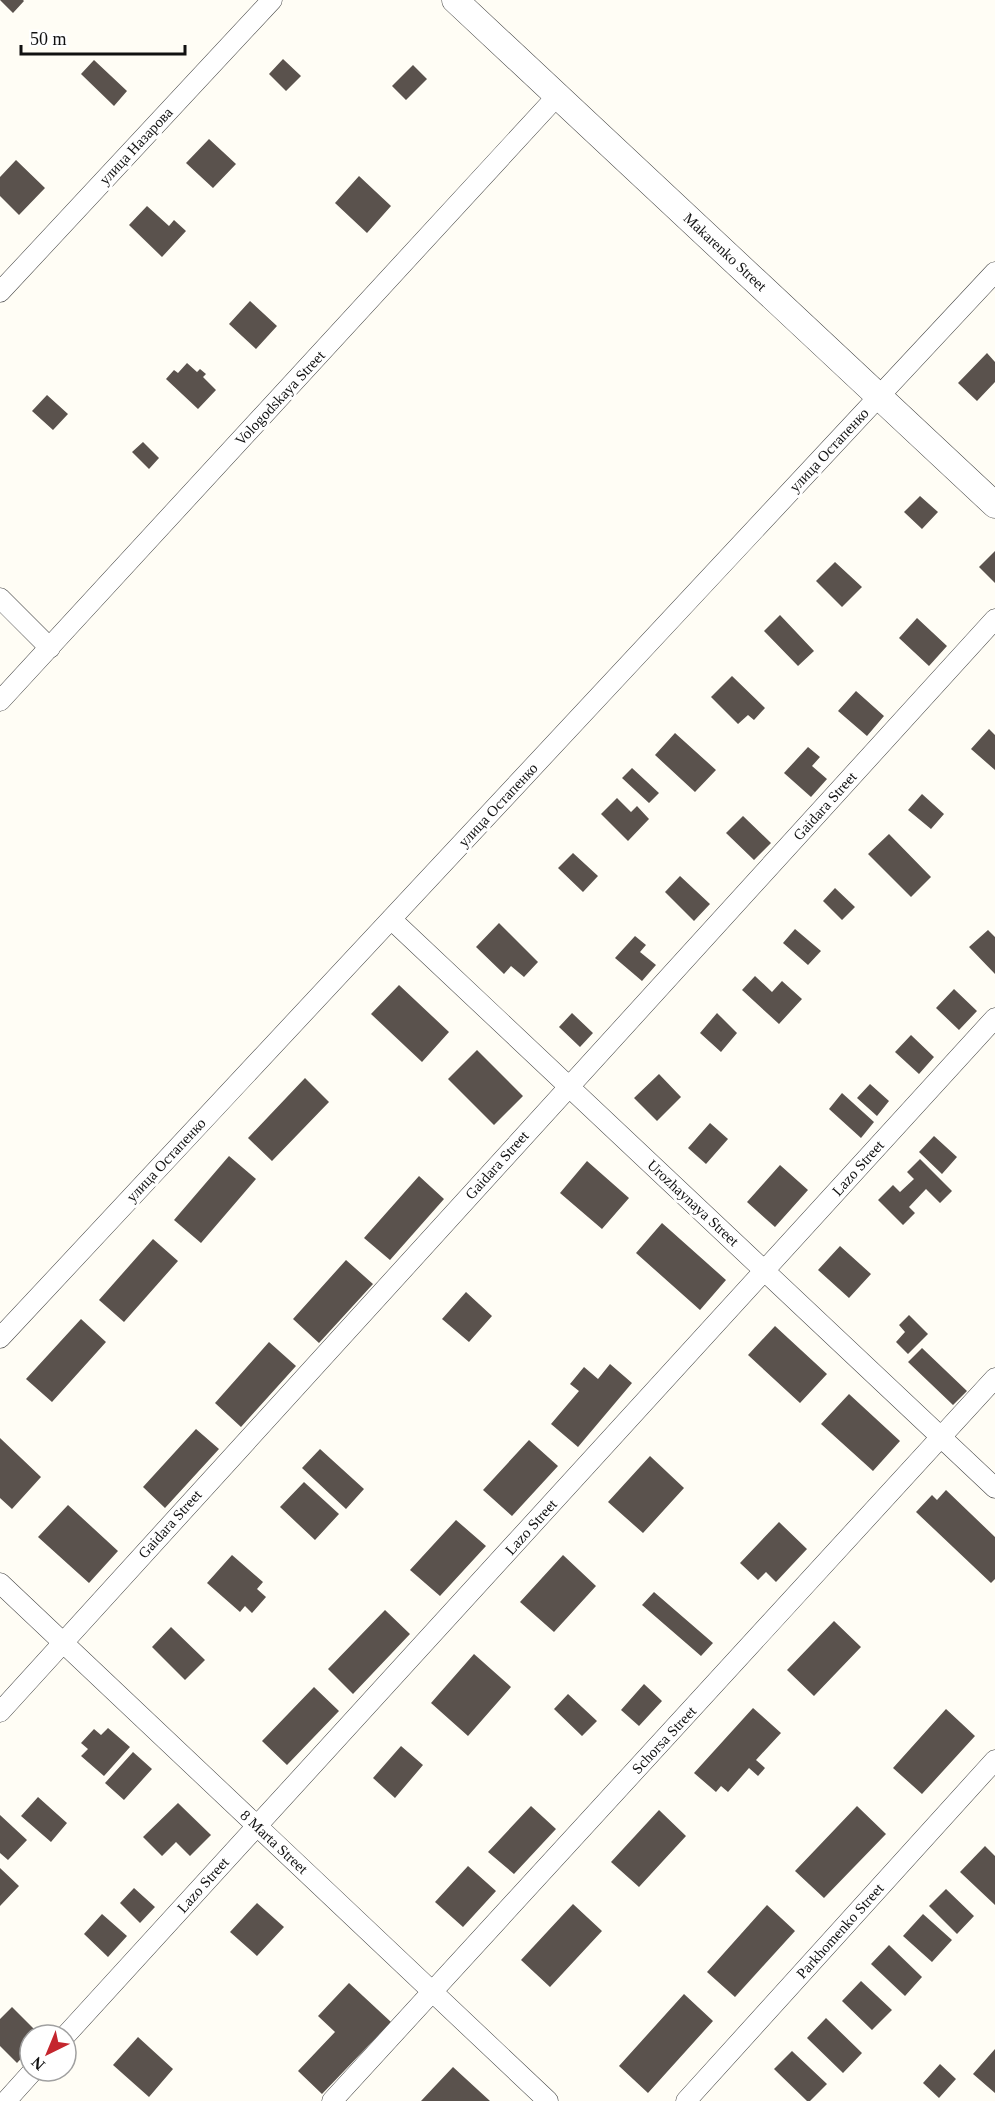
<svg xmlns="http://www.w3.org/2000/svg" width="995" height="2101" viewBox="0 0 995 2101" font-family="'Times New Roman',serif">
<style>
.building{fill:#5a524d}
.lines{fill:none;stroke-linecap:round;stroke-linejoin:round}
.minor-casing{stroke:#444;stroke-width:21}
.tertiary-casing{stroke:#444;stroke-width:27}
.minor{stroke:#fff;stroke-width:20}
.tertiary{stroke:#fff;stroke-width:26}
.labels{text-anchor:middle;stroke-width:6;stroke-linejoin:round;paint-order:stroke}
.street-label{font-size:15px;fill:#111;stroke:#fff}
</style>
<rect width="100%" height="100%" fill="#fffdf5"/>
<path class="building" d="M 0,0 L 23,0 L 24,1 L 13,13 Z
M 283,59 L 301,76 L 286,91 L 269,74 Z
M 94,60 L 127,91 L 114,106 L 81,74 Z
M 413,65 L 427,79 L 406,100 L 392,86 Z
M 209,139 L 236,164 L 213,188 L 186,163 Z
M 16,160 L 45,188 L 19,215 L 0,196 L 0,177 Z
M 359,176 L 391,206 L 367,233 L 335,203 Z
M 147,206 L 169,226 L 174,220 L 186,231 L 162,257 L 129,225 Z
M 250,301 L 277,326 L 256,349 L 229,324 Z
M 987,353 L 995,362 L 995,382 L 977,401 L 958,383 Z
M 187,363 L 197,372 L 200,369 L 206,374 L 203,377 L 216,390 L 198,409 L 166,379 L 174,370 L 178,373 Z
M 47,395 L 68,414 L 53,430 L 32,411 Z
M 143,442 L 159,458 L 149,469 L 132,452 Z
M 920,496 L 938,512 L 922,529 L 904,512 Z
M 995,551 L 995,583 L 979,567 Z
M 835,562 L 862,587 L 842,607 L 816,581 Z
M 780,615 L 814,651 L 798,666 L 764,631 Z
M 917,618 L 947,646 L 929,666 L 899,638 Z
M 732,676 L 765,708 L 754,720 L 748,715 L 738,724 L 711,697 Z
M 856,691 L 884,716 L 867,736 L 838,711 Z
M 989,729 L 995,735 L 995,770 L 971,749 Z
M 675,733 L 716,770 L 695,792 L 655,755 Z
M 808,747 L 820,757 L 812,766 L 827,779 L 811,797 L 784,773 Z
M 632,768 L 659,793 L 649,803 L 622,778 Z
M 922,794 L 944,814 L 931,829 L 908,810 Z
M 617,798 L 631,812 L 637,806 L 649,819 L 628,841 L 601,814 Z
M 743,816 L 771,843 L 754,860 L 726,833 Z
M 889,834 L 931,877 L 911,897 L 868,854 Z
M 573,853 L 598,876 L 583,892 L 558,868 Z
M 680,876 L 710,904 L 694,921 L 665,892 Z
M 835,888 L 855,907 L 842,920 L 823,901 Z
M 499,923 L 538,962 L 524,977 L 511,966 L 504,974 L 476,947 Z
M 795,929 L 821,951 L 808,965 L 783,943 Z
M 988,930 L 995,937 L 995,974 L 969,947 Z
M 635,936 L 646,945 L 640,952 L 656,965 L 642,981 L 615,958 Z
M 755,976 L 772,992 L 782,981 L 802,999 L 779,1024 L 742,990 Z
M 399,985 L 449,1032 L 422,1062 L 371,1014 Z
M 954,989 L 977,1011 L 959,1030 L 936,1008 Z
M 572,1013 L 593,1033 L 580,1047 L 559,1027 Z
M 717,1013 L 737,1033 L 721,1052 L 700,1033 Z
M 911,1035 L 934,1057 L 919,1074 L 895,1052 Z
M 477,1050 L 523,1096 L 494,1125 L 448,1079 Z
M 659,1074 L 681,1097 L 657,1121 L 634,1098 Z
M 305,1078 L 329,1102 L 272,1161 L 248,1138 Z
M 870,1084 L 889,1101 L 877,1116 L 857,1098 Z
M 842,1093 L 874,1122 L 861,1138 L 829,1109 Z
M 710,1123 L 728,1139 L 706,1164 L 688,1148 Z
M 934,1136 L 957,1157 L 942,1174 L 919,1152 Z
M 229,1156 L 256,1179 L 201,1243 L 174,1220 Z
M 920,1159 L 952,1191 L 940,1203 L 926,1189 L 909,1207 L 915,1213 L 903,1225 L 878,1200 L 893,1185 L 900,1192 L 914,1179 L 907,1172 Z
M 587,1161 L 629,1198 L 602,1229 L 560,1193 Z
M 780,1165 L 808,1190 L 775,1227 L 747,1202 Z
M 419,1176 L 444,1199 L 390,1260 L 364,1238 Z
M 662,1223 L 726,1280 L 700,1310 L 636,1253 Z
M 153,1239 L 178,1261 L 124,1322 L 99,1300 Z
M 840,1246 L 871,1274 L 849,1298 L 818,1270 Z
M 346,1260 L 373,1284 L 319,1343 L 293,1319 Z
M 466,1292 L 492,1316 L 469,1342 L 442,1319 Z
M 909,1315 L 928,1334 L 908,1354 L 896,1342 L 905,1332 L 899,1325 Z
M 81,1319 L 106,1342 L 52,1402 L 26,1379 Z
M 775,1326 L 827,1374 L 800,1403 L 748,1355 Z
M 269,1342 L 296,1366 L 241,1427 L 215,1403 Z
M 922,1348 L 967,1391 L 953,1405 L 908,1362 Z
M 610,1364 L 632,1383 L 578,1447 L 551,1424 L 579,1391 L 570,1384 L 584,1367 L 598,1379 Z
M 849,1394 L 900,1441 L 873,1471 L 821,1424 Z
M 196,1429 L 219,1449 L 165,1508 L 143,1487 Z
M 0,1438 L 41,1477 L 12,1509 L 0,1498 Z
M 529,1440 L 558,1466 L 512,1516 L 483,1490 Z
M 320,1449 L 364,1489 L 346,1509 L 302,1468 Z
M 650,1456 L 684,1488 L 643,1533 L 608,1502 Z
M 304,1482 L 339,1514 L 315,1540 L 280,1507 Z
M 946,1490 L 995,1537 L 995,1579 L 991,1583 L 916,1512 L 932,1495 L 937,1500 Z
M 68,1505 L 118,1551 L 89,1583 L 38,1537 Z
M 456,1520 L 486,1546 L 440,1596 L 410,1570 Z
M 779,1522 L 807,1549 L 776,1582 L 766,1572 L 758,1580 L 740,1563 Z
M 232,1555 L 263,1582 L 257,1589 L 266,1597 L 252,1613 L 245,1606 L 240,1612 L 207,1583 Z
M 563,1555 L 596,1586 L 554,1632 L 520,1602 Z
M 654,1592 L 713,1643 L 701,1656 L 642,1605 Z
M 385,1610 L 410,1634 L 353,1694 L 328,1669 Z
M 834,1621 L 861,1647 L 814,1696 L 787,1670 Z
M 171,1627 L 205,1660 L 185,1680 L 152,1647 Z
M 474,1654 L 511,1687 L 468,1736 L 431,1703 Z
M 644,1684 L 662,1701 L 639,1726 L 621,1710 Z
M 314,1687 L 339,1711 L 287,1765 L 262,1741 Z
M 568,1694 L 597,1721 L 582,1736 L 554,1709 Z
M 753,1708 L 781,1733 L 756,1760 L 765,1768 L 758,1776 L 749,1768 L 728,1792 L 721,1786 L 716,1792 L 694,1773 Z
M 946,1709 L 975,1736 L 922,1794 L 893,1768 Z
M 108,1728 L 130,1747 L 104,1776 L 81,1756 L 88,1749 L 81,1743 L 94,1729 L 101,1735 Z
M 401,1746 L 423,1765 L 395,1798 L 373,1778 Z
M 133,1752 L 152,1769 L 124,1800 L 105,1783 Z
M 38,1797 L 67,1823 L 51,1842 L 21,1816 Z
M 178,1803 L 211,1835 L 190,1856 L 176,1842 L 162,1856 L 143,1837 Z
M 531,1806 L 556,1829 L 514,1874 L 488,1852 Z
M 857,1806 L 886,1834 L 824,1898 L 795,1871 Z
M 659,1810 L 686,1836 L 639,1887 L 611,1862 Z
M 0,1815 L 27,1840 L 8,1860 L 0,1853 Z
M 985,1846 L 995,1856 L 995,1905 L 960,1872 Z
M 468,1866 L 496,1891 L 463,1927 L 435,1902 Z
M 0,1868 L 19,1886 L 0,1906 Z
M 134,1888 L 155,1907 L 140,1923 L 120,1903 Z
M 946,1889 L 974,1916 L 957,1934 L 929,1906 Z
M 257,1903 L 284,1927 L 257,1956 L 230,1932 Z
M 573,1904 L 602,1931 L 550,1987 L 521,1960 Z
M 767,1905 L 795,1931 L 735,1997 L 707,1972 Z
M 102,1914 L 127,1936 L 108,1957 L 84,1934 Z
M 923,1914 L 952,1940 L 932,1962 L 903,1936 Z
M 889,1945 L 922,1977 L 905,1996 L 871,1964 Z
M 861,1981 L 892,2010 L 872,2030 L 842,2001 Z
M 349,1983 L 391,2022 L 322,2094 L 298,2071 L 335,2032 L 318,2016 Z
M 684,1994 L 713,2021 L 648,2093 L 619,2066 Z
M 12,2007 L 40,2035 L 30,2035 L 30,2049 L 17,2063 L 0,2046 L 0,2019 Z
M 826,2018 L 862,2053 L 843,2073 L 807,2038 Z
M 138,2037 L 173,2069 L 149,2097 L 113,2065 Z
M 995,2049 L 995,2093 L 973,2074 Z
M 792,2051 L 827,2084 L 810,2101 L 807,2101 L 774,2069 Z
M 940,2064 L 956,2079 L 939,2098 L 923,2083 Z
M 453,2067 L 490,2101 L 421,2101 Z"/>
<g class="lines">
<g class="minor-casing">
<path id="minor" d="M 0,292 L 272,0
M 0,598 L 50,648
M 0,701 L 558,95
M 391,919 L 995,1488
M 0,1338 L 995,272
M 0,1583 L 548,2101
M 0,1712 L 995,619
M 66,2035 L 995,1018
M 6,2101 L 33,2071
M 332,2101 L 995,1378
M 686,2101 L 995,1760"/>
</g>
<g class="tertiary-casing">
<path id="tertiary" d="M 455,0 L 995,505"/>
</g>
<use href="#minor" class="minor"/>
<use href="#tertiary" class="tertiary"/>
</g>
<g class="labels">
<g class="street-label">
<text transform="translate(136 146) rotate(-47)" y="5">улица Назарова</text>
<text transform="translate(725 252) rotate(43)" y="5">Makarenko Street</text>
<text transform="translate(280 398) rotate(-47)" y="5">Vologodskaya Street</text>
<text transform="translate(829 450) rotate(-47)" y="5">улица Остапенко</text>
<text transform="translate(498 805) rotate(-47)" y="5">улица Остапенко</text>
<text transform="translate(825 806) rotate(-48)" y="5">Gaidara Street</text>
<text transform="translate(166 1160) rotate(-47)" y="5">улица Остапенко</text>
<text transform="translate(497 1165) rotate(-48)" y="5">Gaidara Street</text>
<text transform="translate(858 1168) rotate(-48)" y="5">Lazo Street</text>
<text transform="translate(693 1203) rotate(43)" y="5">Urozhaynaya Street</text>
<text transform="translate(170 1524) rotate(-48)" y="5">Gaidara Street</text>
<text transform="translate(531 1527) rotate(-48)" y="5">Lazo Street</text>
<text transform="translate(664 1740) rotate(-47)" y="5">Schorsa Street</text>
<text transform="translate(274 1842) rotate(43)" y="5">8 Marta Street</text>
<text transform="translate(203 1885) rotate(-48)" y="5">Lazo Street</text>
<text transform="translate(840 1931) rotate(-48)" y="5">Parkhomenko Street</text>
</g>
</g>
<g transform="translate(48 2053) rotate(223)"><circle r="28" fill="#ffffff" stroke="#a0a0a0" stroke-width="1.5"/>
<path d="M0-4.5L10 22L0 15L-10 22Z" fill="#c4262e"/>
<text y="-9" font-size="16" font-weight="bold" text-anchor="middle" fill="#111111">N</text>
</g>
<path d="M21 45v9h164v-9" fill="none" stroke="#111111" stroke-width="3"/>
<text x="30" y="45" font-size="18" fill="#111111" stroke="#ffffff" stroke-width="4.5" paint-order="stroke">50 m</text>
</svg>
